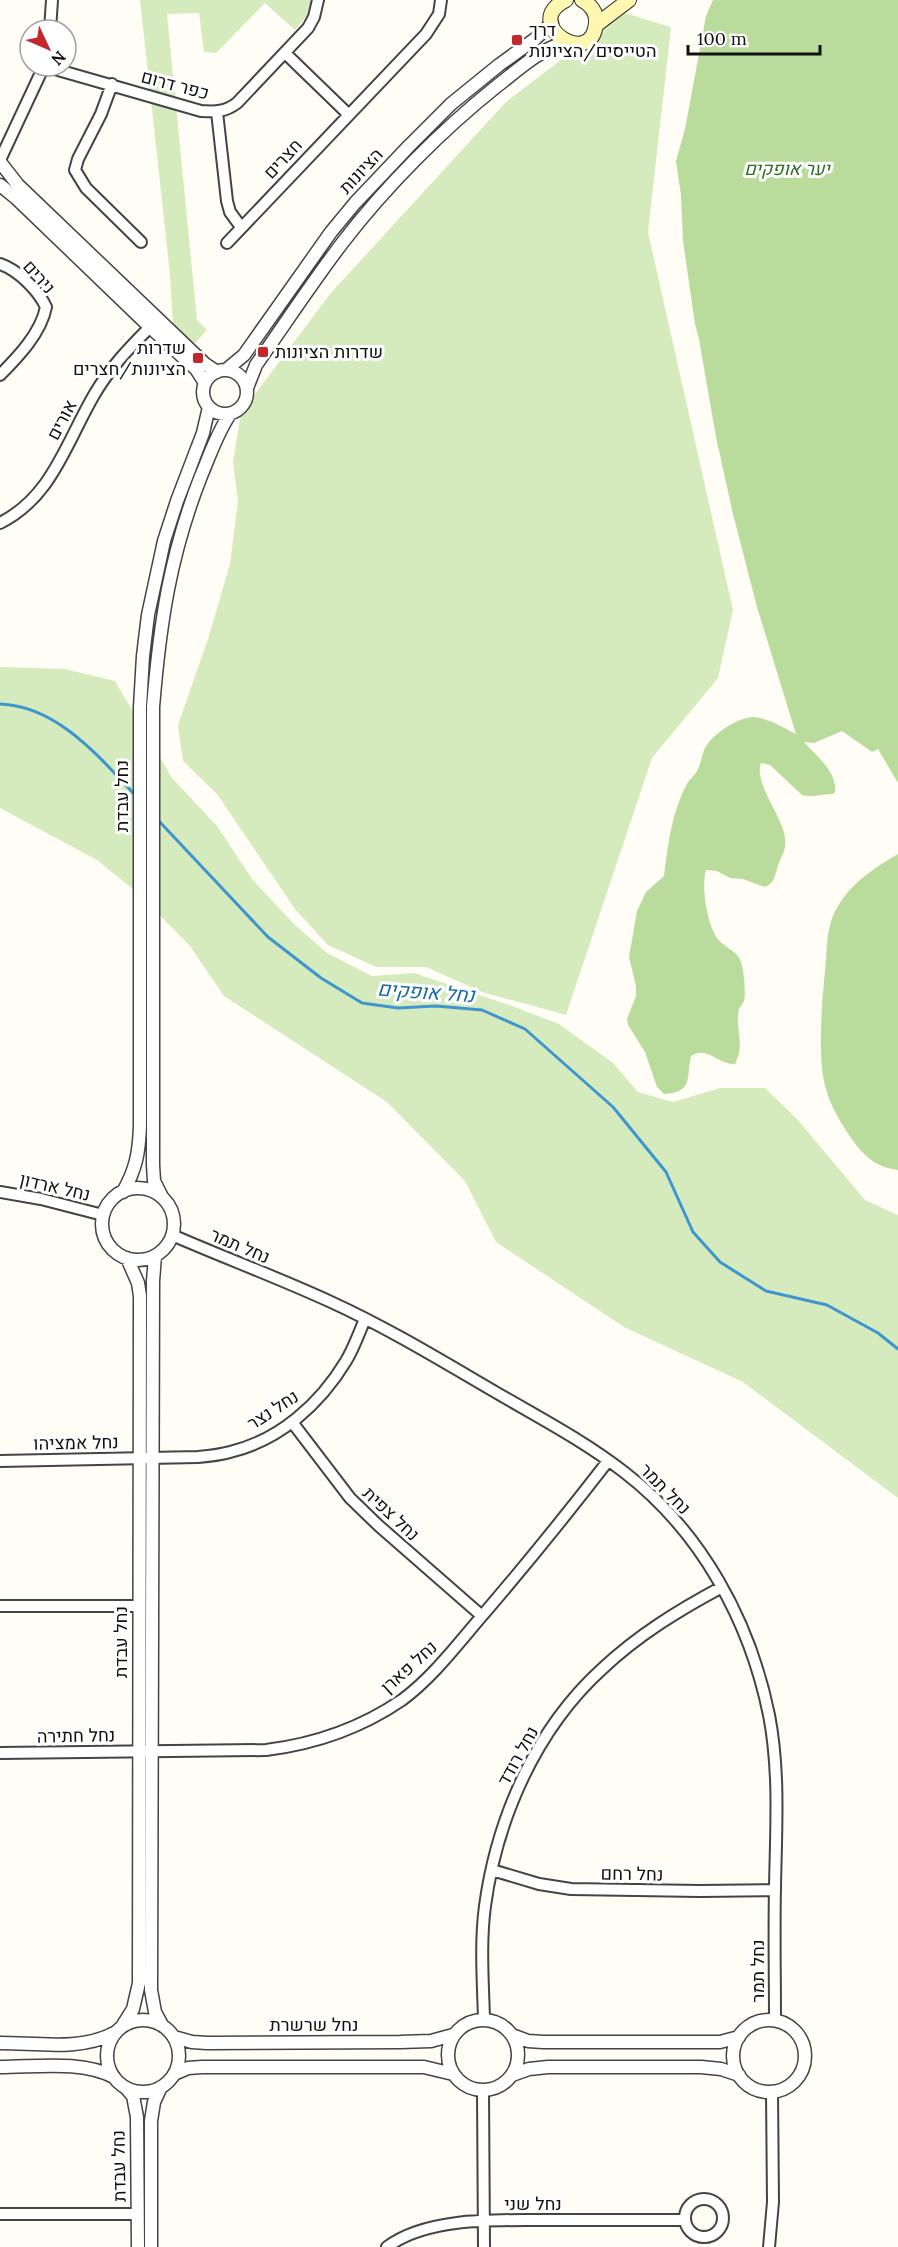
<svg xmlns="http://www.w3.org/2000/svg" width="898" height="2247" viewBox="0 0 898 2247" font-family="Lora,Heebo,serif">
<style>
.green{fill:#d5ebbd}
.forest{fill:#b9dc9c}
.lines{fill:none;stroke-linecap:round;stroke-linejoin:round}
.stream{stroke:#3f96cf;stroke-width:3}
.minor-casing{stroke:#444;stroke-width:14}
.tertiary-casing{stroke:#444;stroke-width:15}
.secondary-casing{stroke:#333;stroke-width:16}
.minor{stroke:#fff;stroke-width:10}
.tertiary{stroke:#fff;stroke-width:12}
.secondary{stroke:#fff6b0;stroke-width:14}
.poi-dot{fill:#c4262e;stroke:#fff;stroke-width:2}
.labels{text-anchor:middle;stroke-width:6;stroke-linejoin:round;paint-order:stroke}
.poi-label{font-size:18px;fill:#111;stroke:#fff;text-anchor:start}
.street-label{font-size:18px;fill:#111;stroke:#fff}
.park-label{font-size:18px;font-style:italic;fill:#2f6b1f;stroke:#fff}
.water-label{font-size:20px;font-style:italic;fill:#1768a6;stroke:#fff}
</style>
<rect width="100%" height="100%" fill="#fffdf5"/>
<path class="green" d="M 140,0 L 312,0 L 309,13 L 295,30 L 265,3 L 216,53 L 204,52 L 199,13 L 167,14 L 197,320 L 207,330 L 193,345 L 173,325 L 170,274 Z
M 618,11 L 671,27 L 648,232 L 733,610 L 718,678 L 652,758 L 566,1015 L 482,992 L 426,967 L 376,967 L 328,945 L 295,909 L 217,794 L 183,761 L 178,725 L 208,639 L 230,564 L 238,501 L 233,462 L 241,413 L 330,294 L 506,102 L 592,36 Z
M 0,667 L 65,669 L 115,681 L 172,778 L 217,826 L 252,879 L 294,924 L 327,953 L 372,976 L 414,973 L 512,1006 L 559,1024 L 613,1063 L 638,1092 L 673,1102 L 720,1088 L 765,1088 L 797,1119 L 865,1200 L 898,1215 L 898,1498 L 743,1382 L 624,1327 L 496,1242 L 465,1181 L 387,1102 L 224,996 L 190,946 L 139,894 L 97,860 L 0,808 Z"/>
<path class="forest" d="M 713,0 L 898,0 L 898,783 L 878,749 L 872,752 L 842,731 L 814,743 L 804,742 C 816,756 837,771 835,792 L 833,794 C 823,794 810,798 802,795 L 770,765 L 761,763 C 753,782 783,817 785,838 C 787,852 780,856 777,869 C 774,878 774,883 765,887 L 743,879 L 730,878 L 717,871 L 706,870 C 701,887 707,923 717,938 C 723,947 736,950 740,960 C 744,967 746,994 744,1001 C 743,1004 740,1006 739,1009 C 734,1027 746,1043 735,1064 C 718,1065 707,1045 691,1056 C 686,1078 694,1092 664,1094 L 657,1087 L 645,1052 L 628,1025 L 627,1019 L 636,996 L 636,986 L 629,957 L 637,911 L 646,892 L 664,876 C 668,844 672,811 688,782 C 691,778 695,775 697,771 C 702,763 701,753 707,745 C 715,733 738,717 754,717 C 768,718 784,728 796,734 L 757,607 L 733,514 L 716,437 L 699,339 L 695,324 L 683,241 L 681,195 L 676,161 L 685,129 L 706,16 Z
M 898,854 L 898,1170 C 875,1167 864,1156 851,1138 C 841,1123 831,1107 826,1089 C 817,1060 822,1002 825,971 C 827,953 826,932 833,916 C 846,886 871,870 898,854 Z"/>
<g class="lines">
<path class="stream" d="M 0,704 C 58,706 100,758 136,796
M 157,819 L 268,937 L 321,978 L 362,1003 L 398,1008 L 436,1006 L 482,1010 L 525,1029 L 613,1107 L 666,1172 L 693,1232 L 720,1262 L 766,1291 L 827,1305 L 878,1333 L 898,1349"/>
<g class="minor-casing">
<path id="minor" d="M 50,30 L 52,0
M 285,53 L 348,114
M 44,66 L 201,111 C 216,112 225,112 237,103 L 308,28 L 314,17 L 318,0
M 112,84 L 101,114 L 78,159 L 75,170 L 86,188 L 141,242
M 217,112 L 227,201 L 230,212 L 241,227
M 0,160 L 44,66
M 227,243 L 426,34 L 439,14 L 441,0
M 0,264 C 18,270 38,290 46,307 C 41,333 18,357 0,375
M 0,523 C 52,497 66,443 94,395 C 109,369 129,348 150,327
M 0,1192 L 41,1199 L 103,1215
M 172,1235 C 225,1258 279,1278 331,1302 C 388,1328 442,1361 497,1393 C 540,1418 584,1441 624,1472 C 701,1531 750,1621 769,1715 C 780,1771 776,1830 775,1887 C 774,1931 775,1976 775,2020
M 292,1422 L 350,1498 L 379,1526 L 482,1616
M 0,1461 L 198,1457 C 209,1456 220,1455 230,1452 C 280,1440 320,1404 346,1361 C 354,1348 359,1333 365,1319
M 0,1606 L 139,1606
M 0,1753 L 266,1750 C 315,1744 361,1728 402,1700 C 432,1678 457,1645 481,1617 C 525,1566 567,1514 608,1461
M 492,1870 L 539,1884 L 571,1889 L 700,1891 L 775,1890
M 484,2019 C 483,1982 480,1943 485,1906 C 497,1818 536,1729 602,1669 C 638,1635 679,1610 722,1587
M 483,2090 L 484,2247
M685 2218a19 19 0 1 1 38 0a19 19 0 1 1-38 0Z
M 0,2214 L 138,2214
M 387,2247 C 431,2214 509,2221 561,2220 C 602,2220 643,2220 685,2220
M 769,2247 L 773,2202 L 772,2092"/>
</g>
<g class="tertiary-casing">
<path id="tertiary" d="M 0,162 L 18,185 L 205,364 L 217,372
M 0,185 L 16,198 L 150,327 L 196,369 L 205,383
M 226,370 L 244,355 L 331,232 L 355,203 L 409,146 L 451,104 L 499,65 L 535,39 L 552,23
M203 392a22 22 0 1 1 44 0a22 22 0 1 1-44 0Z
M 247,388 L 256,365 C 285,324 313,281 343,242 C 386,186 442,130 497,86 C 519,69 539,50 566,42
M102 1224a36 36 0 1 1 72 0a36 36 0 1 1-72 0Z
M 123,1192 C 136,1169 139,1153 140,1126 L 140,707 L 143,656 L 148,615 L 164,541 L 177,501 L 203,433 L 209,407
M 162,1197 L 154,1181 L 153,1165 L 153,707 C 160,622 170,555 201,476 C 210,455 217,433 230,414
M 155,1256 L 153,1281 L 151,1990 L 155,2012 L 162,2025
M448 2055a35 35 0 1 1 70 0a35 35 0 1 1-70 0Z
M107 2056a36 36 0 1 1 72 0a36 36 0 1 1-72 0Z
M733 2056a36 36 0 1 1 72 0a36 36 0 1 1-72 0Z
M 123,2025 L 133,2009 L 139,1983 L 140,1296 L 138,1283 L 127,1258
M 512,2035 L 528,2041 L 543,2042 L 720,2042 L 739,2037
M 174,2037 L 192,2042 L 207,2043 L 400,2042 L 431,2041 L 453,2035
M 0,2043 C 37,2043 81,2051 114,2033
M 0,2067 C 37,2067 81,2060 114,2077
M 174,2074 L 188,2068 L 202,2067 L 424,2067 L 453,2074
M 512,2075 L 529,2069 L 548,2067 L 701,2067 L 721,2069 L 739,2075
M 126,2088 L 133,2096 L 137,2117 L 138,2247
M 151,2247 L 151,2121 L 154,2102 L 161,2087"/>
</g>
<g class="secondary-casing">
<path id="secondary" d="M 566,0 C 519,23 592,71 596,23 C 597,12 591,5 582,0
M 596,25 L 629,0"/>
</g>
<use href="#minor" class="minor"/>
<use href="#tertiary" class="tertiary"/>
<use href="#secondary" class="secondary"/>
</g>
<g class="poi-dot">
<rect x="511" y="34" width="12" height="12" rx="3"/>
<rect x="257" y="346" width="12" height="12" rx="3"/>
<rect x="192" y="352" width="12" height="12" rx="3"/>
</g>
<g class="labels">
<g class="poi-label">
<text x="529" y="36">דרך<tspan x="529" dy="21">הטייסים/הציונות</tspan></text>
<text x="186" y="354" text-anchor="end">שדרות<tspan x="186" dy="21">הציונות/חצרים</tspan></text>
<text x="275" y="358">שדרות הציונות</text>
</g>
<g class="street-label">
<text transform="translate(175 85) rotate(15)" y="6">כפר דרום</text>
<text transform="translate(283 159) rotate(-47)" y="6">חצרים</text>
<text transform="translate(361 171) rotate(-47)" y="6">הציונות</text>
<text transform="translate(39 277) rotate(48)" y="6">נירים</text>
<text transform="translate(62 420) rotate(-62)" y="6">אורים</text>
<text transform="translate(122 796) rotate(-90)" y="6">נחל עבדת</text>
<text transform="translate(55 1187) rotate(13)" y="6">נחל ארדון</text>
<text transform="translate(240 1246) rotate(23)" y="6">נחל תמר</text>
<text transform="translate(273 1410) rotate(-33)" y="6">נחל נצר</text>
<text transform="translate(76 1443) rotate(-1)" y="6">נחל אמציהו</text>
<text transform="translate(665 1489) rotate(45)" y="6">נחל תמר</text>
<text transform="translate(391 1514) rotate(43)" y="6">נחל צפית</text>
<text transform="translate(121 1642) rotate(-90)" y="6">נחל עבדת</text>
<text transform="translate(409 1667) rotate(-42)" y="6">נחל פארן</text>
<text transform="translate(76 1736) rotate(-1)" y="6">נחל חתירה</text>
<text transform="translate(518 1756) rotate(-61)" y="6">נחל רודד</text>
<text transform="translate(632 1874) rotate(1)" y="6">נחל רחם</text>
<text transform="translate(758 1971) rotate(-90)" y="6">נחל תמר</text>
<text x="314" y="2031">נחל שרשרת</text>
<text transform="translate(119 2166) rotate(-91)" y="6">נחל עבדת</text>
<text x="533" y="2210">נחל שני</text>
</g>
<g class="park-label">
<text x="787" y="175">יער אופקים</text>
</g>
<g class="water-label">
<text transform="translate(426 992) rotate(4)" y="7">נחל אופקים</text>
</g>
</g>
<g transform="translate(48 48) rotate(134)"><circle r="28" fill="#ffffff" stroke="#a0a0a0" stroke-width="1.5"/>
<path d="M0-4.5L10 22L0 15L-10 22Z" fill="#c4262e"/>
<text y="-9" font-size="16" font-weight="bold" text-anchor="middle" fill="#111111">N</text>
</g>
<path d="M688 45v9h132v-9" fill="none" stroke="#111111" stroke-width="3"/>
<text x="697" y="45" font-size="18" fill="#111111" stroke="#ffffff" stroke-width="4.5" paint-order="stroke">100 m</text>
</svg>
